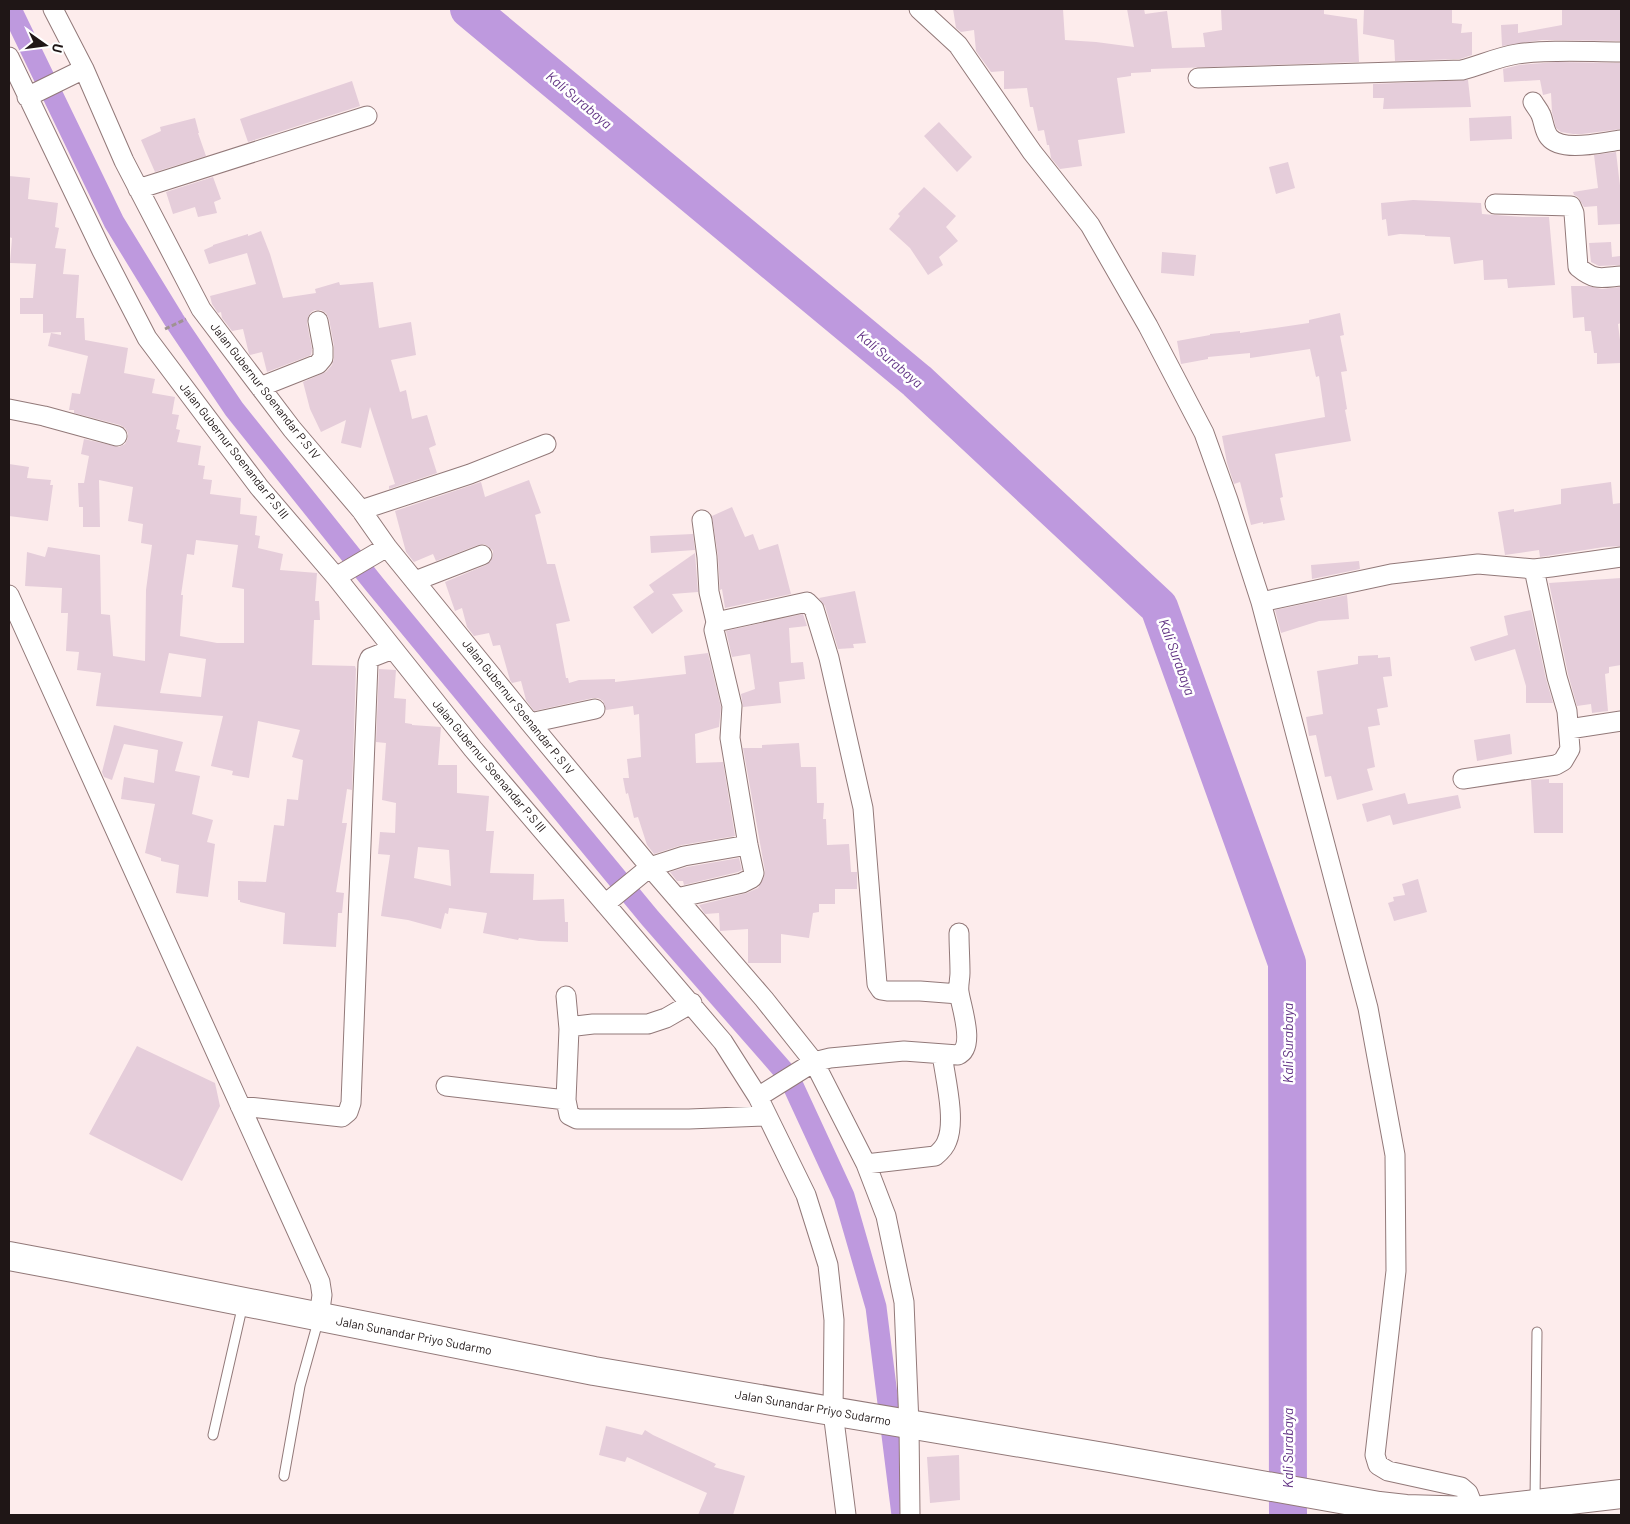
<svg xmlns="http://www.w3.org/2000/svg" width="1630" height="1524" viewBox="0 0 1630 1524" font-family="Barlow,sans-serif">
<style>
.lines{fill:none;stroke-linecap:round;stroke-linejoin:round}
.canal{stroke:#be99de;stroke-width:21}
.river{stroke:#be99de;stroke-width:38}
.building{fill:#e5cdda;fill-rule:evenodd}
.service-casing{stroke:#927979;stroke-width:11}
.minor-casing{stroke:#927979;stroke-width:21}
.trunk-casing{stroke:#927979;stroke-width:30}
.path{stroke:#9f9292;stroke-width:3;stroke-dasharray:5 2.5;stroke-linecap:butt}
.service{stroke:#fff;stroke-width:9}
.minor{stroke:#fff;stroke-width:19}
.trunk{stroke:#fff;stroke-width:28}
.labels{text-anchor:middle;stroke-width:5;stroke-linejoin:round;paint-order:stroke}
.street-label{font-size:12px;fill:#1f1616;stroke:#fff}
.water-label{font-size:14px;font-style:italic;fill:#613284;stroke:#fff}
</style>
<rect width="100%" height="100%" fill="#fdecec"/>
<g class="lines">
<path class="canal" d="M 11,9 L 114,222 L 174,320 L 234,409 L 375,585 L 650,918 L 789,1077 L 844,1196 L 876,1307 L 902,1515"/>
<path class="river" d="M 469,9 L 917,381 L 1159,607 L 1287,963 L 1288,1515"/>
</g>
<path class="building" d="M 953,9 L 1063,9 L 1065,40 L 1096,42 L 1134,47 L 1127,9 L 1144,9 L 1145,14 L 1167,11 L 1172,48 L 1205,47 L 1203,33 L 1222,30 L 1221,9 L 1324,9 L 1324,14 L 1357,19 L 1359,62 L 1151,69 L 1151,72 L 1131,73 L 1131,76 L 1117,78 L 1125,133 L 1078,140 L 1082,166 L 1060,169 L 1051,158 L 1049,145 L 1047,145 L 1044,130 L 1038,131 L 1033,107 L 1030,107 L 1027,88 L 1004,89 L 1004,71 L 991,72 L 976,51 L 974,30 L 961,32 L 956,28 Z
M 1364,9 L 1452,9 L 1452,23 L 1462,24 L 1461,33 L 1472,32 L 1472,55 L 1460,59 L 1395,61 L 1394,40 L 1363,34 Z
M 1562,9 L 1621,9 L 1620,41 L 1542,40 L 1502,46 L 1501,25 L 1518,24 L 1518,33 L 1562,25 Z
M 1557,62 L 1621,63 L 1621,129 L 1582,134 L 1573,134 L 1561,132 L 1556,128 L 1552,112 L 1551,93 L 1543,95 L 1540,80 L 1504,82 L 1503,69 L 1519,65 Z
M 1468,80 L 1471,107 L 1383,109 L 1384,98 L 1373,98 L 1373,84 Z
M 352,81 L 360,106 L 248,142 L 240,119 Z
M 1511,116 L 1512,139 L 1470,141 L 1469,118 Z
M 195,118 L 199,133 L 198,133 L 206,156 L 155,172 L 141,140 L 161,131 L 160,127 Z
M 939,122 L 972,157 L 957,172 L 924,136 Z
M 1616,152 L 1621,194 L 1621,224 L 1598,225 L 1597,206 L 1584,207 L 1578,197 L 1574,195 L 1573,192 L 1598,188 L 1594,155 Z
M 1288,162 L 1295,188 L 1276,194 L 1269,167 Z
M 9,176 L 30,178 L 28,199 L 58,203 L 55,227 L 59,228 L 55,248 L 66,249 L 63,274 L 79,275 L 76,318 L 84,318 L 85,340 L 128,348 L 124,373 L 155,379 L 152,393 L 175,397 L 172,414 L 179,415 L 176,429 L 180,430 L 177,442 L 201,446 L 198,465 L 205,466 L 203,479 L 212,480 L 210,494 L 241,498 L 240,514 L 257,516 L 255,535 L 260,536 L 258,548 L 283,554 L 280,570 L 317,573 L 315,601 L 319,601 L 320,620 L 314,620 L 312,665 L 355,666 L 356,669 L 352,790 L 347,789 L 342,823 L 347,823 L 336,892 L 344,893 L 342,913 L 338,913 L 336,947 L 283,944 L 285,913 L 240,902 L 240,900 L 238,900 L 238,881 L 266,882 L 274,825 L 284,826 L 287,799 L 298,800 L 303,760 L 292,757 L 300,730 L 258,721 L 249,778 L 232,775 L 233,771 L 211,766 L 223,716 L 96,706 L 101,673 L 77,670 L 79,652 L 66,651 L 68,613 L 61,613 L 62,588 L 25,586 L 27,552 L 45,557 L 48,547 L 100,555 L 101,614 L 110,615 L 113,656 L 145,661 L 146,590 L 152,545 L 141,543 L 143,524 L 128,521 L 133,487 L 99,480 L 100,527 L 83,527 L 83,507 L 79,507 L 78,483 L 84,483 L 89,456 L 81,454 L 84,439 L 119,447 L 125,444 L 128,438 L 128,433 L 125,428 L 120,425 L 74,413 L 74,410 L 69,410 L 72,393 L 80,394 L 88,356 L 48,346 L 51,333 L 61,335 L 61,332 L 43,333 L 43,314 L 20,314 L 20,298 L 33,298 L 36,264 L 10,263 L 12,238 L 9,237 ZM 196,540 L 238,545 L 232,587 L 244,589 L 244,643 L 217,643 L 180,636 L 183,595 L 181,595 L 187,554 L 194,555 ZM 169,653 L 206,659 L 201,697 L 160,693 Z
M 213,177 L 221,199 L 214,202 L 217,213 L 198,217 L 195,207 L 173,214 L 166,192 Z
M 924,187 L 956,216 L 946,227 L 958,241 L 939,257 L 943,265 L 928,275 L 910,248 L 889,229 L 900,216 L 898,214 Z
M 1413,200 L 1481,203 L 1482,214 L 1523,217 L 1549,217 L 1555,285 L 1508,288 L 1507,279 L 1484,280 L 1483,260 L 1454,264 L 1450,237 L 1425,236 L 1425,235 L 1400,234 L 1388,236 L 1386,219 L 1382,220 L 1381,203 Z
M 261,231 L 270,254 L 283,298 L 316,293 L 315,289 L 339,282 L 340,285 L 373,282 L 379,328 L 411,322 L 416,355 L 391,360 L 400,392 L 406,390 L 412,419 L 427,415 L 436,445 L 429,448 L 437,473 L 389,489 L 389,486 L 395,484 L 370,407 L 361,448 L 341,443 L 346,420 L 321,432 L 310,409 L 303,382 L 326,372 L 332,365 L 334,359 L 334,346 L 329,319 L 326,313 L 321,310 L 315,310 L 311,312 L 308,317 L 307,323 L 312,349 L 311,355 L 267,372 L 262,352 L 250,355 L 249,354 L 243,329 L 232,331 L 222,318 L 221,312 L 218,313 L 212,304 L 210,296 L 256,284 L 247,253 L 209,264 L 204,250 L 213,246 L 213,245 L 248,234 L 248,236 Z
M 1611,242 L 1612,257 L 1620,256 L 1620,265 L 1599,266 L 1591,262 L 1589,243 Z
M 1162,252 L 1196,255 L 1194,276 L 1161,273 Z
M 1571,286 L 1588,286 L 1602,289 L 1620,287 L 1621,323 L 1618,324 L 1621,348 L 1621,363 L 1597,364 L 1597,353 L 1594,353 L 1591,331 L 1585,331 L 1584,317 L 1573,318 Z
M 1340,313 L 1344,335 L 1340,336 L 1347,371 L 1341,372 L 1347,409 L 1345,410 L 1351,441 L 1275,454 L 1283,497 L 1280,498 L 1285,520 L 1263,524 L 1263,522 L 1251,525 L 1240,482 L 1234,484 L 1227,463 L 1222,436 L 1325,417 L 1319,376 L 1316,377 L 1310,349 L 1250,358 L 1250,353 L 1208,357 L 1208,359 L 1181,364 L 1177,341 L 1210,335 L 1210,334 L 1240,331 L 1240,333 L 1309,323 L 1309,320 Z
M 9,464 L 29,467 L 27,478 L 51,480 L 50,485 L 53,485 L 48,521 L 9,516 Z
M 529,480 L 541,513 L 535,515 L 547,564 L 555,564 L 570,621 L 556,624 L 566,678 L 568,678 L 569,683 L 579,680 L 615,679 L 615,682 L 686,674 L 684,656 L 708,653 L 721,707 L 719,727 L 695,734 L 696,763 L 723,762 L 735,836 L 682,845 L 654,854 L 647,845 L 638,817 L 634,818 L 628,793 L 626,794 L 623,778 L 629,778 L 627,759 L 641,757 L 639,714 L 634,715 L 633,706 L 606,710 L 603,701 L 598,698 L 593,698 L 534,711 L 526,700 L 521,681 L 512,683 L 510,680 L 500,645 L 493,646 L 489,633 L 474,636 L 467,627 L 462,608 L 455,611 L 445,582 L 486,565 L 490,562 L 493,556 L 493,551 L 489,547 L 484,544 L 478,545 L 436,561 L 433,554 L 414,562 L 406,552 L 395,511 L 481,482 L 485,497 Z
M 1611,482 L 1613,504 L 1621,503 L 1621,546 L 1604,547 L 1540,557 L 1539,550 L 1505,555 L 1498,512 L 1514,509 L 1514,512 L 1561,504 L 1561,489 Z
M 732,507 L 745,537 L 753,534 L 759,550 L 778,544 L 791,594 L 725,608 L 722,589 L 720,590 L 718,556 L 712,516 Z
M 693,534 L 695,550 L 651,553 L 650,536 Z
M 695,553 L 698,592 L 672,594 L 683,611 L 652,634 L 633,607 L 654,592 L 649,585 Z
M 1359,561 L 1360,569 L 1312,579 L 1311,565 Z
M 1621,578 L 1621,665 L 1609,667 L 1609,673 L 1605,674 L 1608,711 L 1592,713 L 1591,704 L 1577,706 L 1568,674 L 1549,583 Z
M 855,591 L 866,643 L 853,644 L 854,648 L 838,649 L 825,606 L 819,598 Z
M 1347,595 L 1349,619 L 1319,621 L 1281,633 L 1275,610 Z
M 1531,610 L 1546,679 L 1553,703 L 1526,703 L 1526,686 L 1515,649 L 1475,661 L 1470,647 L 1508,635 L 1504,616 Z
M 803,614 L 807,626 L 789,628 L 791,663 L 803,662 L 805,679 L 779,682 L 781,703 L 743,707 L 741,694 L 755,689 L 750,654 L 732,657 L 726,631 Z
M 1378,655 L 1378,658 L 1390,657 L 1392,676 L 1383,677 L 1388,707 L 1377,709 L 1380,725 L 1368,727 L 1375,767 L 1367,769 L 1373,790 L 1337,800 L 1331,776 L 1325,777 L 1316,735 L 1309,736 L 1306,717 L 1323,714 L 1317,671 L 1358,664 L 1358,656 Z
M 379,669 L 396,670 L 394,698 L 406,699 L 405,723 L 412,724 L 412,725 L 441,727 L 438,765 L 457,765 L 457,793 L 489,796 L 486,831 L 494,831 L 490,873 L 534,874 L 533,900 L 564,899 L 565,922 L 568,922 L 568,942 L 539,941 L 519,938 L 518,940 L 483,933 L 487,913 L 449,908 L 448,914 L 445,913 L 441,929 L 408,920 L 381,916 L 390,855 L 378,854 L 380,832 L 395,833 L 396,803 L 382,800 L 386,743 L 376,742 ZM 418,847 L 449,850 L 451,886 L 414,878 Z
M 114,725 L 183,742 L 175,771 L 200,776 L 192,814 L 213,820 L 207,842 L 215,844 L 208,897 L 176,893 L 179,865 L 161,861 L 161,858 L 145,853 L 155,804 L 121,799 L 124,777 L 154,783 L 158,750 L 124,744 L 112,780 L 104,777 L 102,772 Z
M 1510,734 L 1512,754 L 1477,761 L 1474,740 Z
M 799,743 L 801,767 L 816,767 L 817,803 L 824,803 L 823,819 L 826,819 L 827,845 L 849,844 L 851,872 L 857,872 L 857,889 L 835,889 L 835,904 L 819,904 L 819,912 L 813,913 L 809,938 L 781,934 L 781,963 L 748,963 L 748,929 L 720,931 L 719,913 L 705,914 L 699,905 L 747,893 L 758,888 L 764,877 L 765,871 L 743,748 L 762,748 L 762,745 Z
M 1549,779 L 1549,783 L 1563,783 L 1563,833 L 1534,833 L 1531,780 Z
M 1405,793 L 1408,804 L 1458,795 L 1461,808 L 1393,825 L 1390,815 L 1367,822 L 1362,804 Z
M 739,858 L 742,870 L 738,872 L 684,885 L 683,881 L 677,881 L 670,872 L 687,867 Z
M 1418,879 L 1427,912 L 1394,921 L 1388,903 L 1394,901 L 1393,897 L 1405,895 L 1402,884 Z
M 137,1046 L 215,1083 L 220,1106 L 182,1181 L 89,1134 Z
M 606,1426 L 642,1435 L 645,1430 L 653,1435 L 716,1464 L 714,1467 L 745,1476 L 733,1515 L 698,1515 L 707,1493 L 627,1457 L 625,1462 L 599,1455 Z
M 959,1455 L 960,1500 L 930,1503 L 927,1457 Z"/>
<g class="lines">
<g class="service-casing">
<path id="service" d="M 213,1435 L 243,1304
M 284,1476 L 300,1386 L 319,1318
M 1535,1500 L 1537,1332"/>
</g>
<g class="minor-casing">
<path id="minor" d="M 53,9 L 84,69 L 124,161 L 201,309 L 292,429 L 361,510 L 387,547 L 530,723 L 650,867 L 764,999 L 814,1062 L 866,1164 L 886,1216 L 904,1302 L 909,1425 L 910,1515
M 919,9 L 958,45 L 1032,152 L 1090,225 L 1148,326 L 1204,433 L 1228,500 L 1261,602 L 1368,1008 L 1395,1155 L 1396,1271 L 1375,1455 L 1378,1465 L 1388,1471 L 1461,1487 L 1468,1493 L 1475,1511
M 9,57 L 102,251 L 147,338 L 259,487 L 336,577 L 473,749 L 723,1042 L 758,1097 L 806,1195 L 828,1265 L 834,1320 L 833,1412 L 846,1515
M 1198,78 L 1462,70 C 1481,65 1498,57 1517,54 C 1552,49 1587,52 1621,52
M 27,97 L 84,69
M 1533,102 C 1535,106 1539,110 1541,115 C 1544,122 1544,131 1549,137 C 1562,153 1603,142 1621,140
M 138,189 L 367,116
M 1495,204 L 1571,206 L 1574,213 L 1578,267 C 1595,281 1600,278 1621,276
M 260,387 L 318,364 L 323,358 L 323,348 L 318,321
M 9,409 L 44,416 L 117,436
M 361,510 L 470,474 L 546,444
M 702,520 L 707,557 L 709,592 L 716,622
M 336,577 L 387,547
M 415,581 L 482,555
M 9,595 L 320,1282 L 322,1295 L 319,1317
M 1261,602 L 1391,574 L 1478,564 L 1534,569 L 1551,567 L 1621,557
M 530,723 L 595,709
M 1569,729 L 1621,721
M 1463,779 L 1556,765 L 1563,761 L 1570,749 L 1567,711 L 1557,677 L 1534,569
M 677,898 L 742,883 L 752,878 L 754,873 L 748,845 L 730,738 L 732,706 L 714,630 L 716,622 L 807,602 L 814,609 L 829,658 L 863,808 L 877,984 L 881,990 L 887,991 L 920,991 L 959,994
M 605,904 L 650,867 L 684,856 L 748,845
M 566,996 L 569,1029
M 692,1003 L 666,1018 L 648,1024 L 593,1024 L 576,1026 L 569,1029 L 566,1100 L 569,1115 L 577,1119 L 689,1119 L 767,1116
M 446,1086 L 566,1100
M 758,1097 L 814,1062 L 830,1058 L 904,1051 L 958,1055 C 976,1047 961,1007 959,992 C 958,986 960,979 960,973 C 960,960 959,946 959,933
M 240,1106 L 342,1117 L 348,1112 L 351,1103 L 368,663 L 370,658 L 393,649
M 866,1164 L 935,1156 C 940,1152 945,1147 947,1141 C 956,1120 945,1077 942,1054"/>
</g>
<g class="trunk-casing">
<path id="trunk" d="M 9,1256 L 73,1268 L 594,1371 L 1110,1458 L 1379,1506 L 1406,1509 L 1475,1511 L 1621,1494"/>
</g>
<path class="path" d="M 165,329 L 186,319"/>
<use href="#service" class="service"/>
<use href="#minor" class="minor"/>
<use href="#trunk" class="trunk"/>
</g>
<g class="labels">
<g class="street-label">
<text transform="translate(265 391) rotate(52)" y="4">Jalan Gubernur Soenandar P.S IV</text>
<text transform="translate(234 451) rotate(52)" y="4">Jalan Gubernur Soenandar P.S III</text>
<text transform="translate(518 707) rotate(51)" y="4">Jalan Gubernur Soenandar P.S IV</text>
<text transform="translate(489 766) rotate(50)" y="4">Jalan Gubernur Soenandar P.S III</text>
<text transform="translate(414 1336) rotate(11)" y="4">Jalan Sunandar Priyo Sudarmo</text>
<text transform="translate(813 1408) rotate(10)" y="4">Jalan Sunandar Priyo Sudarmo</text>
</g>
<g class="water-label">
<text transform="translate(579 100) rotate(40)" y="5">Kali Surabaya</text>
<text transform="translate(890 359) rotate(40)" y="5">Kali Surabaya</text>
<text transform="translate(1177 657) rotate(70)" y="5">Kali Surabaya</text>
<text transform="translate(1288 1043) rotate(-90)" y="5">Kali Surabaya</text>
<text transform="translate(1288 1448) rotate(-90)" y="5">Kali Surabaya</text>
</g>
</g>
<rect width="1630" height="1524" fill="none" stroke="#1f1616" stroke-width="20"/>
<g transform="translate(45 45) rotate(104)" stroke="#ffffff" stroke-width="4" paint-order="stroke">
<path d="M0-4L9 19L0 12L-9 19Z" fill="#1f1616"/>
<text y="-8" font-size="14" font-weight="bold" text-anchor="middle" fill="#1f1616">U</text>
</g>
</svg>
